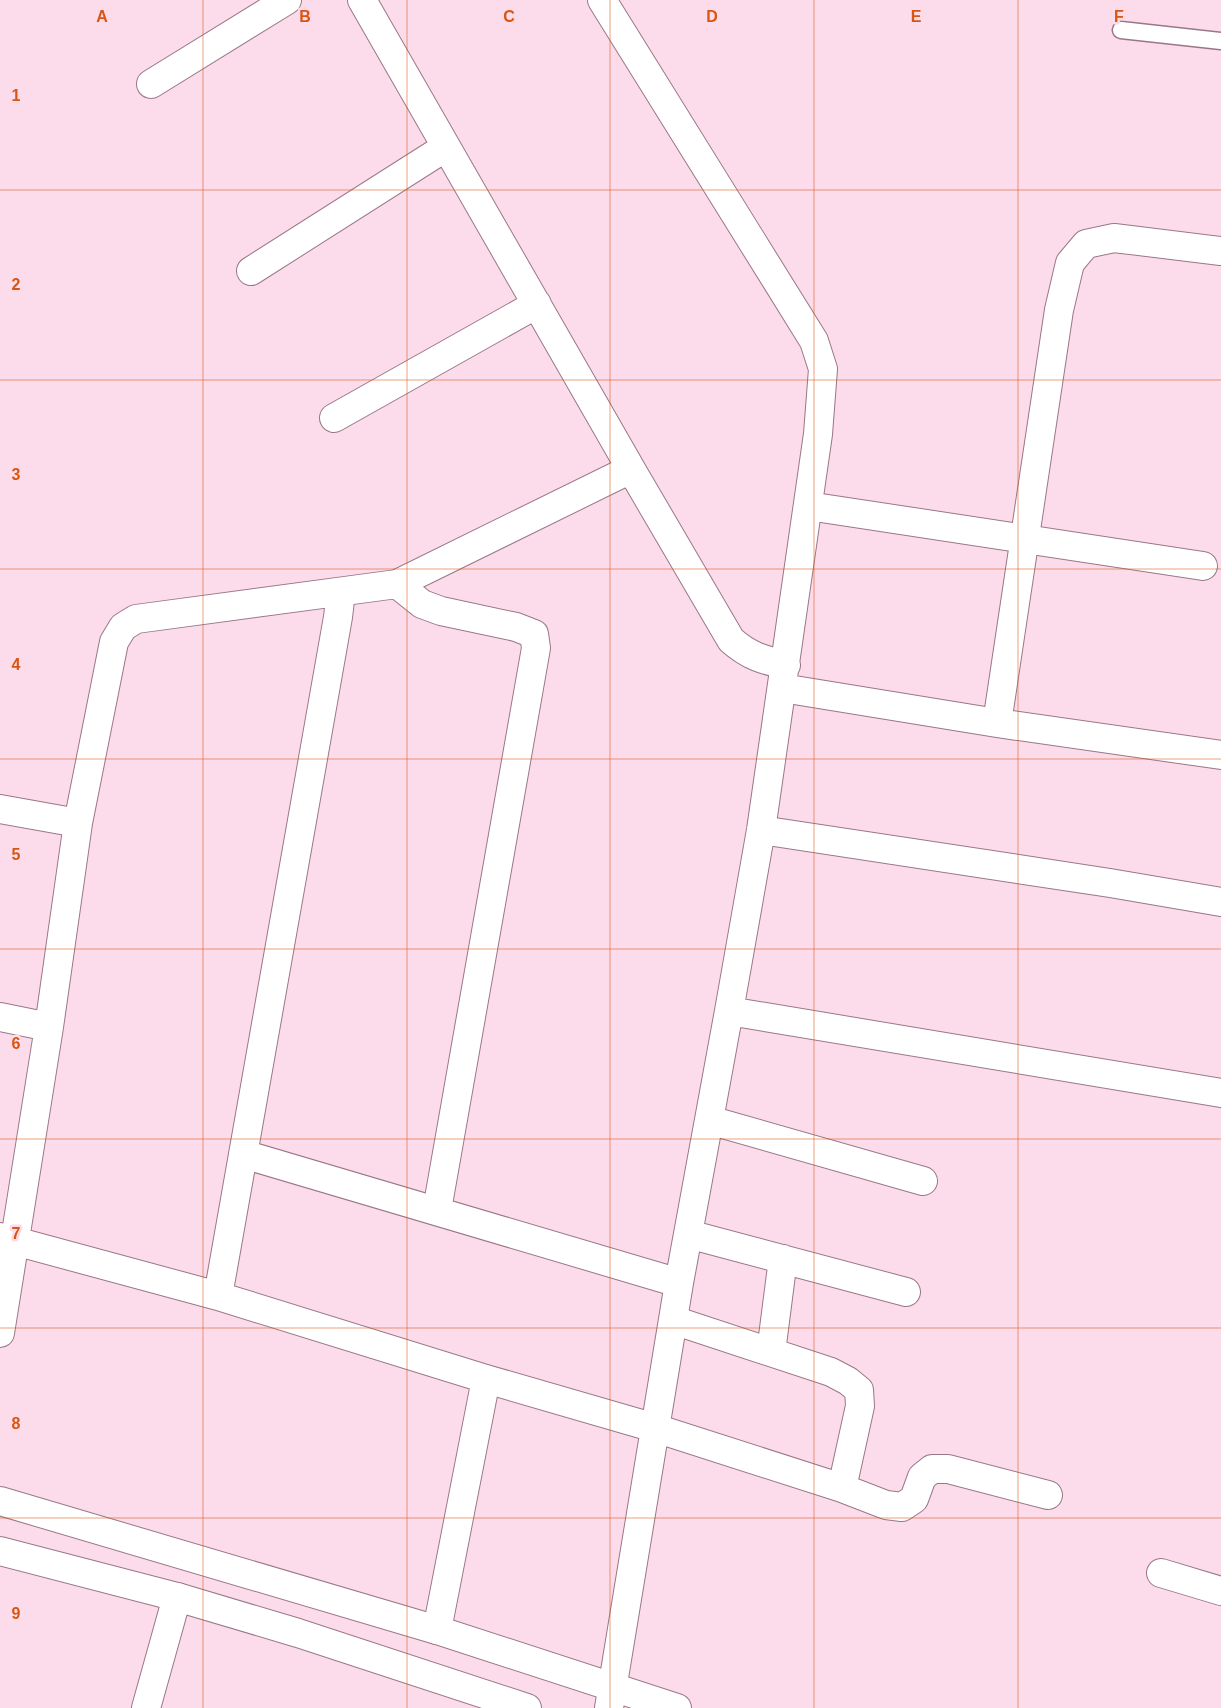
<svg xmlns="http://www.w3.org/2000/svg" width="1221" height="1708" viewBox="0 0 1221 1708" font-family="Arial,sans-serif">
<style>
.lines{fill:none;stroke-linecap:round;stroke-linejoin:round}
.service-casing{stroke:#9a7787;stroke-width:19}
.minor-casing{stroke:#9a7787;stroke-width:30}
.tertiary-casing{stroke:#9a7787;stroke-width:30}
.primary-casing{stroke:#9a7787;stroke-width:30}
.service{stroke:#fff;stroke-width:16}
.minor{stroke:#fff;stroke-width:28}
.tertiary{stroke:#fff;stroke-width:28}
.primary{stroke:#fff;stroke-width:28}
.grid{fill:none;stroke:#d85611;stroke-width:1;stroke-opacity:0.55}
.grid-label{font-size:16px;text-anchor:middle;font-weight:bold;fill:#d85611;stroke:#fcdcea;stroke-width:5;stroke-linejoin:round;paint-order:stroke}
</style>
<rect width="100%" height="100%" fill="#fcdcea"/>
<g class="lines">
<g class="service-casing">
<path id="service" d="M 1121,30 L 1221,41"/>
</g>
<g class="minor-casing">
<path id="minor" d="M 362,0 L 631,469
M 602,0 L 814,341 L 823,369 L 818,434 L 761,830 L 729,1011 L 679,1283 L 609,1708
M 151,84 L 287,0
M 251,271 L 446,147
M 334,418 L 537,304
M 808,506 L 1203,566
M 397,584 L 422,604 L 441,611 L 516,627 L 534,634 L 536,648 L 437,1210
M 782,688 L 997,723 L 1221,755
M 997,723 L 1059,310 L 1070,263 L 1086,244 L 1114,238 L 1221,251
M 0,809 L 78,823
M 761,830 L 1110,883 L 1221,902
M 729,1011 L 1221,1093
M 0,1017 L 49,1027
M 709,1120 L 923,1181
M 243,1154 L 679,1283
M 688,1234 L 906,1292
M 0,1237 L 218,1296 L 486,1379 L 655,1428 L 842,1488 L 886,1505 L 902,1507 L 914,1499 L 922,1477 L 932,1469 L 948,1469 L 1048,1495
M 218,1296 L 338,617 L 341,592
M 673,1320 L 831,1372 L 848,1381 L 859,1390 L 860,1406 L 842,1488
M 0,1333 L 49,1027 L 78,823 L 114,642 L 123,627 L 136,619 L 397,584 L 631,469 L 731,640 C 749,656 763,660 786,665
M 771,1352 L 783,1259
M 1161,1573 L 1221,1591
M 437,1630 L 486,1379"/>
</g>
<g class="tertiary-casing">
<path id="tertiary" d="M 146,1708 L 177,1597"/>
</g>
<g class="primary-casing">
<path id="primary" d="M 0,1501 L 437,1630 L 677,1708
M 0,1551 L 177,1597 L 298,1633 L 527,1708"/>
</g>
<use href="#service" class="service"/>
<use href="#minor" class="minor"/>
<use href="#tertiary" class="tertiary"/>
<use href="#primary" class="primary"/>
</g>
<path class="grid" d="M 203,0 L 203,1708M 407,0 L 407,1708M 610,0 L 610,1708M 814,0 L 814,1708M 1018,0 L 1018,1708M 0,190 L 1221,190M 0,380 L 1221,380M 0,569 L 1221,569M 0,759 L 1221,759M 0,949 L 1221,949M 0,1139 L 1221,1139M 0,1328 L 1221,1328M 0,1518 L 1221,1518"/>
<g class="grid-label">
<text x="102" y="22">A</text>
<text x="305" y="22">B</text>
<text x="509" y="22">C</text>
<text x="712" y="22">D</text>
<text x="916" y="22">E</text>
<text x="1119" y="22">F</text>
<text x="16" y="101">1</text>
<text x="16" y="290">2</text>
<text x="16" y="480">3</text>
<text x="16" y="670">4</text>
<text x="16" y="860">5</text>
<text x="16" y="1049">6</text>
<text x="16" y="1239">7</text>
<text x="16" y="1429">8</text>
<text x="16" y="1619">9</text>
</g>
</svg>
